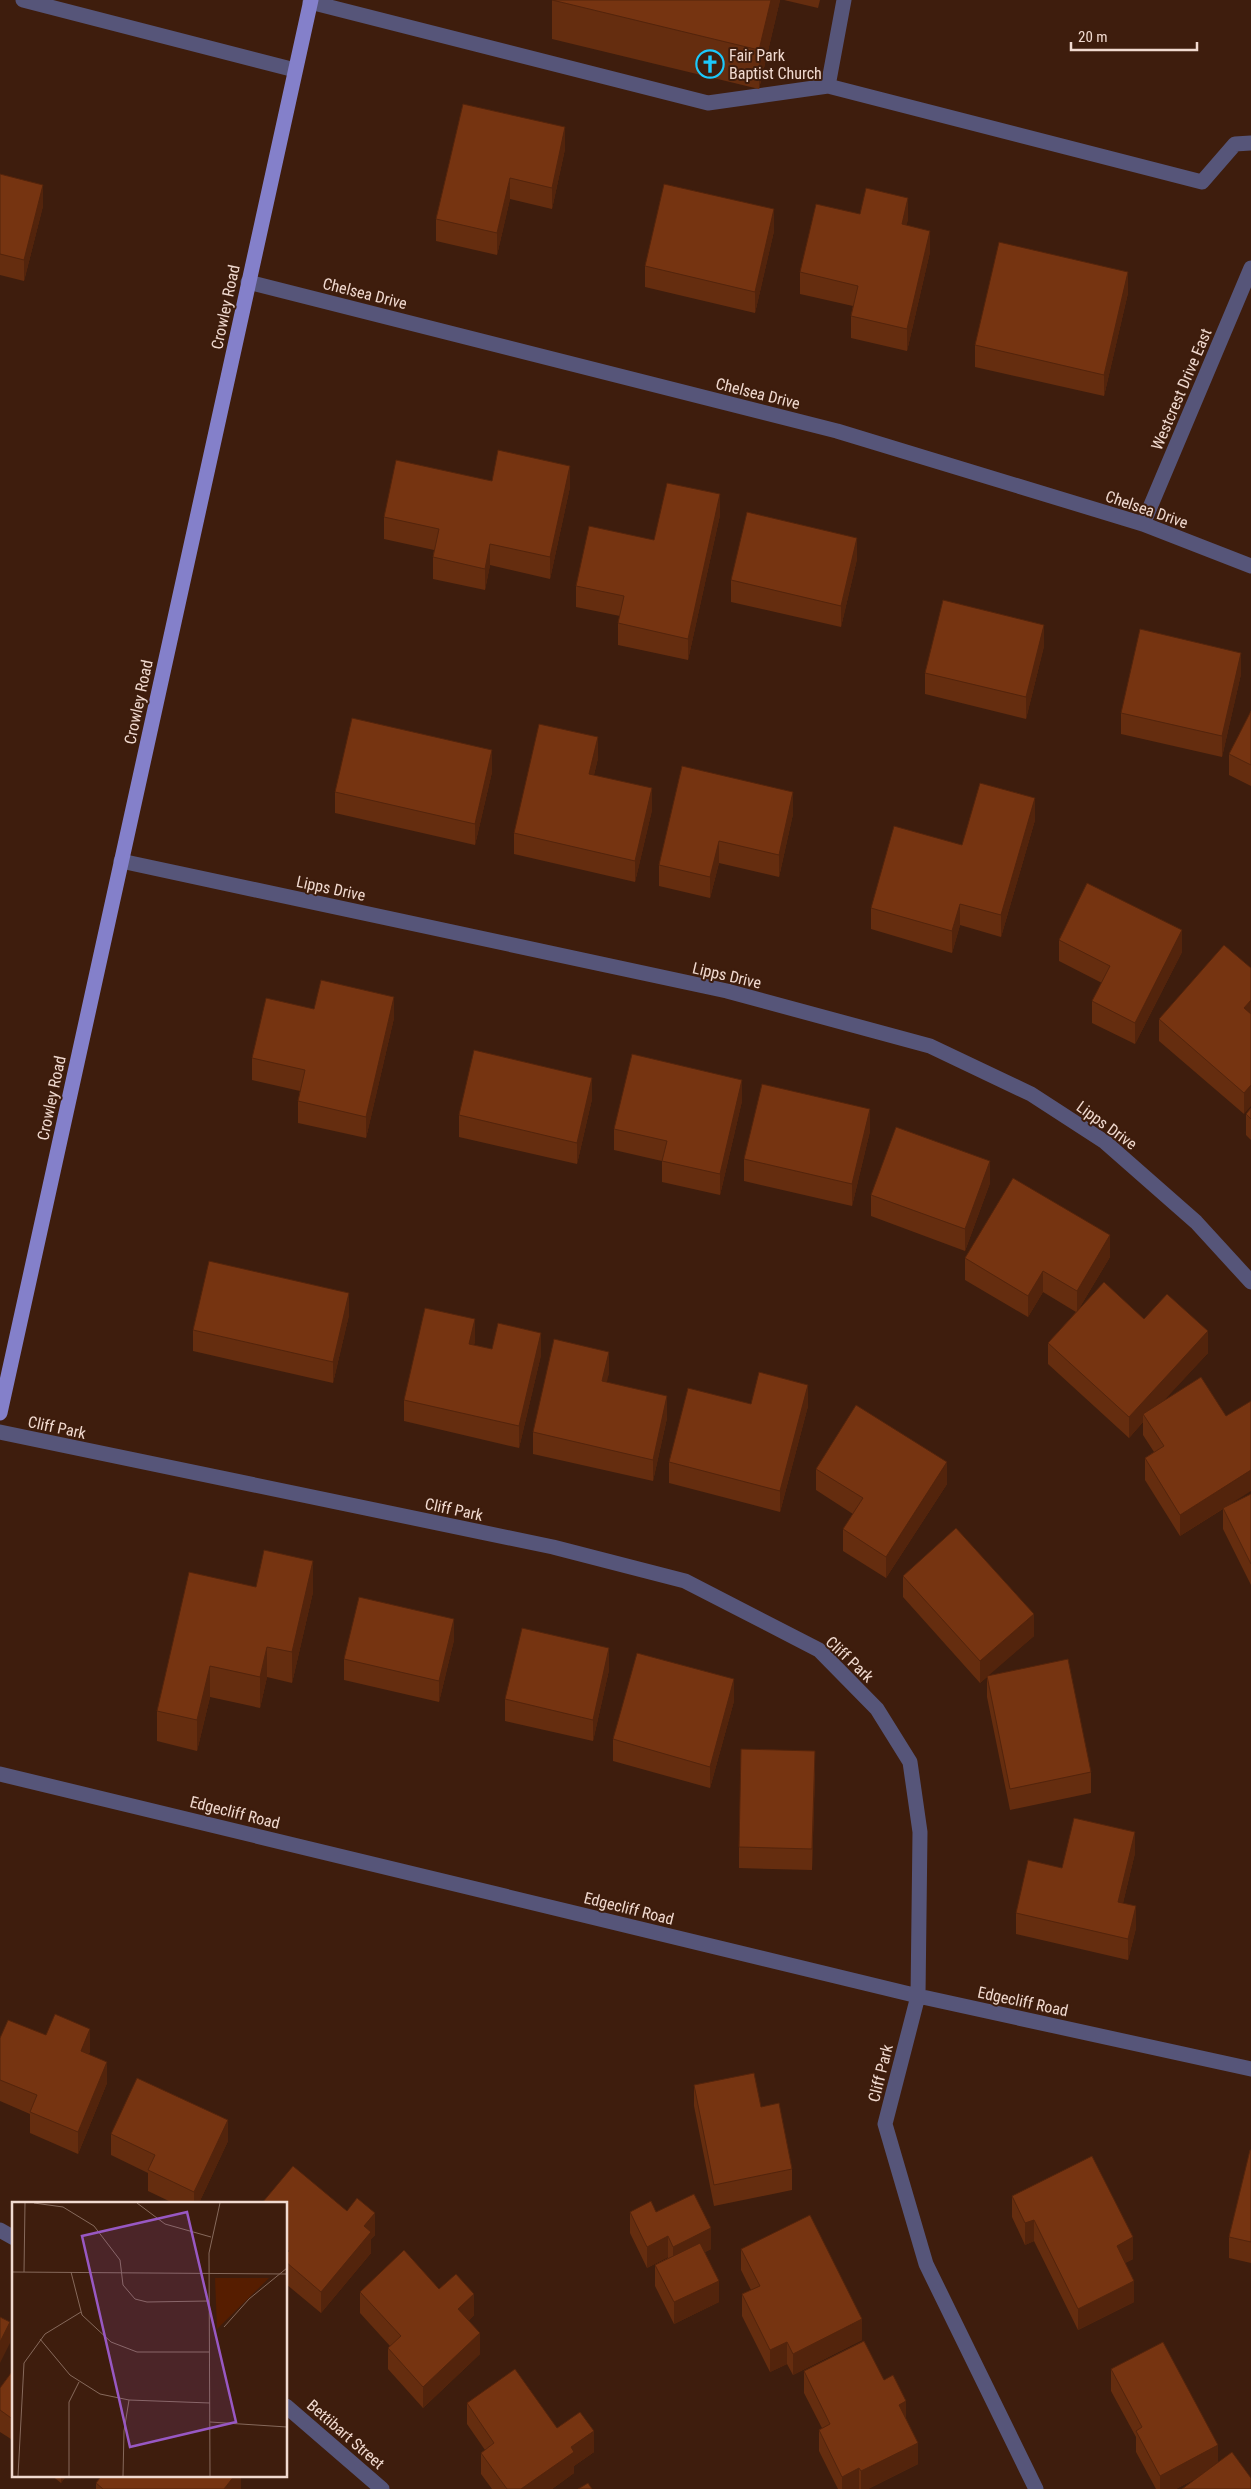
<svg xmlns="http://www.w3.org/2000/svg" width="1251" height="2489" viewBox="0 0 1251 2489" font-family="'Roboto Condensed',sans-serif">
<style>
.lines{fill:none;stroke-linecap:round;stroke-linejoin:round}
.minor{stroke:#565579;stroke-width:15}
.major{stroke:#8480ca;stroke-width:15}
.wall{fill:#652d0f}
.shaded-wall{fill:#53240c}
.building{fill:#763411;stroke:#53240c}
.labels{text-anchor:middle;stroke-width:4;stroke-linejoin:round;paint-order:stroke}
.poi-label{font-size:16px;fill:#f1dad0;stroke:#3e1d0d;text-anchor:start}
.street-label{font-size:16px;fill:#f1dad0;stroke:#3e1d0d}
.inset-road{fill:none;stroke:#86695b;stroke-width:1}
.view{fill:#9858c3;fill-opacity:0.15;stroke:#9858c3;stroke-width:2.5}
.inset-edge{fill:none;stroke:#f1dad0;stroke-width:2.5}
</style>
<rect width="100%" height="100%" fill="#3e1d0d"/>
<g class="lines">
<path class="minor" d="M 23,0 L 295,70
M 310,2 L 708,103 L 828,86 L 1202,182 L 1235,144 L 1251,143
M 828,86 L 844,0
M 248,282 L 837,431 L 1143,524 L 1251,566
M 1143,524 L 1251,268
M 121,861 L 727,991 L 930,1046 L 1031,1094 L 1105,1142 L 1196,1222 L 1251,1282
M 0,1432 L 553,1547 L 685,1581 L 819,1650 L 877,1709 L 910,1762 L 920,1832 L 918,1996 L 885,2124 L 926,2264 L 1036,2489
M 0,1774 L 918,1996 L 1251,2069
M 0,2230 L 14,2238
M 286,2406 L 382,2489"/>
<path class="major" d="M 0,1413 L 311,0"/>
</g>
<path class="wall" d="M 552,0 L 780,0 L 759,89 L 552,39 Z
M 784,0 L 820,0 L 818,8 Z
M 463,104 L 565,149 L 552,209 L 510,199 L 497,255 L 436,241 L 436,219 Z
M 0,174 L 43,206 L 24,281 L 0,275 Z
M 860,214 L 908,219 L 906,226 L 930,252 L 907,351 L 851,338 L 851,316 L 853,306 L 800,294 L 800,272 Z
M 774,231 L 755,313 L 645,287 L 645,266 Z
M 1128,293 L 1104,396 L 975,367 L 975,345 Z
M 492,481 L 570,487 L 550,579 L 490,565 L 485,590 L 433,579 L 433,557 L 434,550 L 384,539 L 384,517 Z
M 720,515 L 688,660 L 618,645 L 618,623 L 620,616 L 576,607 L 576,586 L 654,540 Z
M 857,559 L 841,627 L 731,602 L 731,580 Z
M 1044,646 L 1026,719 L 925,694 L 925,673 Z
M 1241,674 L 1222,757 L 1121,734 L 1121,713 Z
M 1251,711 L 1251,786 L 1229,775 L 1229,754 Z
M 598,758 L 594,775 L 652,810 L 635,882 L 514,854 L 514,833 Z
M 682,766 L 793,814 L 779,877 L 719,863 L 710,898 L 659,886 L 659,865 Z
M 492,772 L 475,845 L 335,813 L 335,792 Z
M 1035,820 L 1001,937 L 960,925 L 952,953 L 871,929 L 871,908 L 962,845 Z
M 1059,940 L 1182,952 L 1135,1044 L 1092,1023 L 1092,1001 L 1102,983 L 1059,961 Z
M 1251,968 L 1244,1114 L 1159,1041 L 1159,1019 Z
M 314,1009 L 394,1018 L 366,1138 L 298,1123 L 298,1101 L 300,1091 L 252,1080 L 252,1058 Z
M 592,1099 L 577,1164 L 459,1137 L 459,1115 Z
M 742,1101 L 720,1195 L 662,1182 L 662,1161 L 614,1150 L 614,1129 Z
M 1251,1108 L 1251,1140 L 1246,1135 L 1246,1114 Z
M 870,1131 L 852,1206 L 744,1181 L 744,1159 Z
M 990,1183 L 965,1251 L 871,1216 L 871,1195 Z
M 1110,1257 L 1077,1312 L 1144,1319 L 1208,1353 L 1162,1402 L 1231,1504 L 1251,1494 L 1251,1585 L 1223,1529 L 1223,1509 L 1180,1536 L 1145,1480 L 1145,1458 L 1154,1452 L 1143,1435 L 1143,1422 L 1129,1438 L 1048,1364 L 1048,1343 L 1076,1312 L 1043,1292 L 1028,1317 L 965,1280 L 965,1258 Z
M 349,1315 L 333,1383 L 193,1351 L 193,1330 Z
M 475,1341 L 474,1345 L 492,1349 L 541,1355 L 519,1448 L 404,1421 L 404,1400 Z
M 609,1373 L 606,1382 L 667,1418 L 653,1481 L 533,1454 L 533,1432 Z
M 751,1404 L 808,1406 L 780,1512 L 669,1483 L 669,1462 Z
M 816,1469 L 947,1484 L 886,1578 L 843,1551 L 843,1529 L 853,1514 L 816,1490 Z
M 903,1576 L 1034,1636 L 988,1675 L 1091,1772 L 1091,1793 L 1010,1810 L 987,1697 L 987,1677 L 980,1683 L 903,1597 Z
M 256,1587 L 313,1592 L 292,1683 L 267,1677 L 260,1708 L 210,1697 L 197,1751 L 157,1741 L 157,1711 Z
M 454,1640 L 439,1702 L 344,1680 L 344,1659 Z
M 609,1670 L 593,1741 L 505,1721 L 505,1699 Z
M 734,1701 L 710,1788 L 613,1761 L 613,1739 Z
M 815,1772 L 812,1870 L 739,1868 L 739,1847 Z
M 1135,1853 L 1123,1903 L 1136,1928 L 1128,1960 L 1016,1934 L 1016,1913 L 1062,1868 Z
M 46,2035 L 90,2051 L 89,2054 L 107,2083 L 78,2154 L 30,2133 L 30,2114 L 0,2101 L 0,2038 Z
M 694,2085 L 761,2107 L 792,2169 L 792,2190 L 714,2206 L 694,2106 Z
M 111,2134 L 228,2141 L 199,2203 L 173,2203 L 148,2191 L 148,2173 L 111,2155 Z
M 1251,2150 L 1251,2263 L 1229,2258 L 1229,2237 Z
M 1012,2196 L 1133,2259 L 1125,2263 L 1134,2302 L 1078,2330 L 1034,2241 L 1025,2245 L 1012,2217 Z
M 286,2203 L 375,2235 L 371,2239 L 371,2253 L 321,2313 L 286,2284 Z
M 630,2212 L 656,2212 L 711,2249 L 705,2252 L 719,2302 L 674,2324 L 655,2286 L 655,2265 L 668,2258 L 668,2257 L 647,2268 L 630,2233 Z
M 741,2249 L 862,2340 L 793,2375 L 787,2364 L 770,2372 L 742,2316 L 742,2294 L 751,2290 L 741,2270 Z
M 439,2289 L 474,2315 L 469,2320 L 480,2354 L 423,2408 L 388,2369 L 388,2348 L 390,2346 L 360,2313 L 360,2292 Z
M 14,2369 L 14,2449 L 11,2447 L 11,2439 L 0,2432 L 0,2388 Z
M 1111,2369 L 1197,2478 L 1176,2489 L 1156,2489 L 1136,2452 L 1136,2437 L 1111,2391 Z
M 804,2371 L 884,2380 L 906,2419 L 918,2464 L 868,2489 L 838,2489 L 819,2451 L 819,2430 L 822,2428 L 804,2393 Z
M 467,2403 L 557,2428 L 594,2452 L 574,2466 L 574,2473 L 552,2489 L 492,2489 L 481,2474 L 481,2453 L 485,2450 L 467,2424 Z
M 51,2475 L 67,2475 L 61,2483 Z
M 241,2475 L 241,2489 L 96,2489 L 96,2483 Z"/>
<path class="shaded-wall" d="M 771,0 L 780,0 L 759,89 L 759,50 Z
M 565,127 L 565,149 L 552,209 L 552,188 Z
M 510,178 L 510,199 L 497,255 L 497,233 Z
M 43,185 L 43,206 L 24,281 L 24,260 Z
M 908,198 L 908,219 L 902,246 L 902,224 Z
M 774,209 L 774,231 L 755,313 L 755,292 Z
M 930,231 L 930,252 L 907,351 L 907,329 Z
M 1128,272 L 1128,293 L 1104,396 L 1104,375 Z
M 570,466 L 570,487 L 550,579 L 550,557 Z
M 720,494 L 720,515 L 688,660 L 688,639 Z
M 857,538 L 857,559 L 841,627 L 841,606 Z
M 490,544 L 490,565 L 485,590 L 485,569 Z
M 1044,625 L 1044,646 L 1026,719 L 1026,697 Z
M 1241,653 L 1241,674 L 1222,757 L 1222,736 Z
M 598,737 L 598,758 L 589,795 L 589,774 Z
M 492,750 L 492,772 L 475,845 L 475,824 Z
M 652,788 L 652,810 L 635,882 L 635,861 Z
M 793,792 L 793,814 L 779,877 L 779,855 Z
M 1035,798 L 1035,820 L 1001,937 L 1001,915 Z
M 719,841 L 719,863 L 710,898 L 710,877 Z
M 960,904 L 960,925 L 952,953 L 952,931 Z
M 1182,930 L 1182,952 L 1135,1044 L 1135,1023 Z
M 394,997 L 394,1018 L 366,1138 L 366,1117 Z
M 1251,1000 L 1251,1021 L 1244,1008 Z
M 592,1078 L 592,1099 L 577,1164 L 577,1143 Z
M 742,1080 L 742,1101 L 720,1195 L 720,1174 Z
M 1251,1085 L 1251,1106 L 1244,1114 L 1244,1093 Z
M 870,1109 L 870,1131 L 852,1206 L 852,1184 Z
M 990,1161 L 990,1183 L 965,1251 L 965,1229 Z
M 1110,1235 L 1110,1257 L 1077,1312 L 1077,1291 Z
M 1043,1271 L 1043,1292 L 1028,1317 L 1028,1296 Z
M 349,1293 L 349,1315 L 333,1383 L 333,1362 Z
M 475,1319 L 475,1341 L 469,1365 L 469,1344 Z
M 1208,1331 L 1208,1353 L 1147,1419 L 1143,1414 L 1143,1422 L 1129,1438 L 1129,1417 Z
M 541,1333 L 541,1355 L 519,1448 L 519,1426 Z
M 609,1352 L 609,1373 L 602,1403 L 602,1381 Z
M 808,1385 L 808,1406 L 780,1512 L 780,1491 Z
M 667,1396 L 667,1418 L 653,1481 L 653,1460 Z
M 947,1462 L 947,1484 L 886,1578 L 886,1557 Z
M 1251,1470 L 1251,1491 L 1180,1536 L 1180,1515 Z
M 313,1561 L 313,1592 L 292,1683 L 292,1652 Z
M 1034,1614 L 1034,1636 L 980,1683 L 980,1661 Z
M 454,1619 L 454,1640 L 439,1702 L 439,1681 Z
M 267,1647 L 267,1677 L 260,1708 L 260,1677 Z
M 609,1648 L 609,1670 L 593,1741 L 593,1720 Z
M 210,1666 L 210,1697 L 197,1751 L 197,1720 Z
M 734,1679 L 734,1701 L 710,1788 L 710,1767 Z
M 815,1751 L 815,1772 L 812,1870 L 812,1849 Z
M 1135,1832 L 1135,1853 L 1118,1924 L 1118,1902 Z
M 1136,1906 L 1136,1928 L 1128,1960 L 1128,1939 Z
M 90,2029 L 90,2051 L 81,2072 L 81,2051 Z
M 107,2062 L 107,2083 L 78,2154 L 78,2132 Z
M 228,2120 L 228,2141 L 199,2203 L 194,2203 L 194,2192 Z
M 375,2213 L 375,2235 L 371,2239 L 371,2253 L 321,2313 L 321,2292 L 364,2226 Z
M 1034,2220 L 1034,2241 L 1025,2245 L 1025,2223 Z
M 711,2228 L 711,2249 L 673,2268 L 673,2247 Z
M 668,2236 L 668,2257 L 647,2268 L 647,2247 Z
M 1133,2237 L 1133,2259 L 1117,2267 L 1117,2246 Z
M 719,2281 L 719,2302 L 674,2324 L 674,2302 Z
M 1134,2281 L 1134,2302 L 1078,2330 L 1078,2309 Z
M 474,2294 L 474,2315 L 458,2330 L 458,2309 Z
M 862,2319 L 862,2340 L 793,2375 L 793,2354 Z
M 10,2322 L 10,2343 L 0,2363 L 0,2342 Z
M 480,2333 L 480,2354 L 423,2408 L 423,2387 Z
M 787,2342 L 787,2364 L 770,2372 L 770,2350 Z
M 906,2401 L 906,2423 L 899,2405 Z
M 594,2431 L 594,2452 L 574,2466 L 574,2473 L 552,2489 L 521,2489 L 571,2447 Z
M 918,2443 L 918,2464 L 868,2489 L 861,2489 L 861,2471 Z
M 1218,2445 L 1218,2467 L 1176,2489 L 1160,2489 L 1160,2476 Z
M 859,2468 L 859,2489 L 842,2489 L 842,2477 Z
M 61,2475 L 67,2475 L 61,2483 Z
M 235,2475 L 241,2475 L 241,2489 L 224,2489 Z"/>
<path class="building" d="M 552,0 L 771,0 L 759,50 Z
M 463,104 L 565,127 L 552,188 L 510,178 L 497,233 L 436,219 Z
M 0,174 L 43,185 L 24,260 L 0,254 Z
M 664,184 L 774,209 L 755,292 L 645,266 Z
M 866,188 L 908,198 L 902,224 L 930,231 L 907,329 L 851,316 L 858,286 L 800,272 L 816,204 L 860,214 Z
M 999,242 L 1128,272 L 1104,375 L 975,345 Z
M 498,450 L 570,466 L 550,557 L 490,544 L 485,569 L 433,557 L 439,529 L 384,517 L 396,460 L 492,481 Z
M 667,483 L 720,494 L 688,639 L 618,623 L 624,596 L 576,586 L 589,526 L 654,540 Z
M 747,512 L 857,538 L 841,606 L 731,580 Z
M 943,600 L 1044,625 L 1026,697 L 925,673 Z
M 1140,629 L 1241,653 L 1222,736 L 1121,713 Z
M 1251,711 L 1251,765 L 1229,754 Z
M 352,718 L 492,750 L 475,824 L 335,792 Z
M 539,724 L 598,737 L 589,774 L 652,788 L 635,861 L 514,833 Z
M 682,766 L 793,792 L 779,855 L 719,841 L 710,877 L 659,865 Z
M 980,783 L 1035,798 L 1001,915 L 960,904 L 952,931 L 871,908 L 894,826 L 962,845 Z
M 1087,883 L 1182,930 L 1135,1023 L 1092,1001 L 1110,966 L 1059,940 Z
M 1224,945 L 1251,968 L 1251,1000 L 1244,1008 L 1251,1014 L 1251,1085 L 1244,1093 L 1159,1019 Z
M 321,980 L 394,997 L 366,1117 L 298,1101 L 305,1070 L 252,1058 L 266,998 L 314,1009 Z
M 474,1050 L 592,1078 L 577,1143 L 459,1115 Z
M 632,1054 L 742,1080 L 720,1174 L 662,1161 L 667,1141 L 614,1129 Z
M 762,1084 L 870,1109 L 852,1184 L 744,1159 Z
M 1251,1108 L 1251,1119 L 1246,1114 Z
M 896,1127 L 990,1161 L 965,1229 L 871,1195 Z
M 1013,1178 L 1110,1235 L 1077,1291 L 1043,1271 L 1028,1296 L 965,1258 Z
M 209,1261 L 349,1293 L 333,1362 L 193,1330 Z
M 1104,1282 L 1144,1319 L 1167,1294 L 1208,1331 L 1129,1417 L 1048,1343 Z
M 425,1308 L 475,1319 L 469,1344 L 492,1349 L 498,1323 L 541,1333 L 519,1426 L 404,1400 Z
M 554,1339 L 609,1352 L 602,1381 L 667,1396 L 653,1460 L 533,1432 Z
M 759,1372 L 808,1385 L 780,1491 L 669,1462 L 688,1388 L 751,1404 Z
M 1201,1377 L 1226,1416 L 1251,1401 L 1251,1470 L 1180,1515 L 1145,1458 L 1164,1446 L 1143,1414 Z
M 856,1405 L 947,1462 L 886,1557 L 843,1529 L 863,1498 L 816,1469 Z
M 1251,1494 L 1251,1564 L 1223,1508 Z
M 956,1528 L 1034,1614 L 980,1661 L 903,1576 Z
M 264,1550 L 313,1561 L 292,1652 L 267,1647 L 260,1677 L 210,1666 L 197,1720 L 157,1711 L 189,1572 L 256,1587 Z
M 359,1597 L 454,1619 L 439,1681 L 344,1659 Z
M 522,1628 L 609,1648 L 593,1720 L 505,1699 Z
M 637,1653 L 734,1679 L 710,1767 L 613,1739 Z
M 1068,1659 L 1091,1772 L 1010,1789 L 987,1676 Z
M 741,1749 L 815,1751 L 812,1849 L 739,1847 Z
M 1074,1818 L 1135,1832 L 1118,1902 L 1136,1906 L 1128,1939 L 1016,1913 L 1028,1860 L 1062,1868 Z
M 55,2014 L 90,2029 L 81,2051 L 107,2062 L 78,2132 L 30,2112 L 37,2095 L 0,2080 L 0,2038 L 8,2020 L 46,2035 Z
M 754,2073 L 761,2107 L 779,2103 L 792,2169 L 714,2185 L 694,2085 Z
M 137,2078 L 228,2120 L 194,2192 L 148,2170 L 155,2155 L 111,2134 Z
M 1250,2150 L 1251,2150 L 1251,2242 L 1229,2237 Z
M 1092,2156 L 1133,2237 L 1117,2246 L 1134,2281 L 1078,2309 L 1034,2220 L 1025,2223 L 1012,2196 Z
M 293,2166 L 347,2211 L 357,2198 L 375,2213 L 364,2226 L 371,2232 L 321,2292 L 286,2262 L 286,2254 L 289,2251 L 286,2249 L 286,2203 L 262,2203 Z
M 694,2194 L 711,2228 L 673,2247 L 668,2236 L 647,2247 L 630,2212 L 651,2201 L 656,2212 Z
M 810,2215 L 862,2319 L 793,2354 L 787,2342 L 770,2350 L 742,2294 L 760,2286 L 741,2249 Z
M 700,2243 L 719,2281 L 674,2302 L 655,2265 Z
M 404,2250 L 439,2289 L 456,2274 L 474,2294 L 458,2309 L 480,2333 L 423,2387 L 388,2348 L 401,2336 L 360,2292 Z
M 0,2317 L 10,2322 L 0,2342 Z
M 864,2341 L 884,2380 L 893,2375 L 906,2401 L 899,2405 L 918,2443 L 861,2471 L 859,2468 L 842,2477 L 819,2430 L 830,2424 L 804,2371 Z
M 1163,2342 L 1218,2445 L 1160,2476 L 1136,2431 L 1142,2427 L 1111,2369 Z
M 14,2369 L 14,2420 L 0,2410 L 0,2388 Z
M 515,2369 L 557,2428 L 580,2412 L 594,2431 L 571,2447 L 574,2452 L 521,2489 L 507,2489 L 481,2453 L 494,2443 L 467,2403 Z
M 14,2421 L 14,2428 L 11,2425 Z
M 1232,2452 L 1251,2478 L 1251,2489 L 1182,2489 Z
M 102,2475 L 235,2475 L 224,2489 L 103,2489 L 96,2483 Z
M 588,2483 L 592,2489 L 578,2489 Z"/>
<defs>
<g id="church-ring" transform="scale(1.4375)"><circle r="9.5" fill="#3e1d0d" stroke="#1cc9fc" stroke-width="1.5"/><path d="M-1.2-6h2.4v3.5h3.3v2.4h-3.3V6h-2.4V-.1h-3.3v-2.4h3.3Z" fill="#1cc9fc"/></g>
</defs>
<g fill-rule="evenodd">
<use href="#church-ring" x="710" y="64"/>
</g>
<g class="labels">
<g class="poi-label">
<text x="729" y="61">Fair Park<tspan x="729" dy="18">Baptist Church</tspan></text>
</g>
<g class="street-label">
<text transform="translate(365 293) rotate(14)" y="6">Chelsea Drive</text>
<text transform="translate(225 307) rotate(-78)" y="6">Crowley Road</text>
<text transform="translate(1181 389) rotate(-67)" y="6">Westcrest Drive East</text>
<text transform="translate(758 393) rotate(14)" y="6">Chelsea Drive</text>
<text transform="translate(1147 509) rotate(19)" y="6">Chelsea Drive</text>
<text transform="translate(138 702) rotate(-78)" y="6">Crowley Road</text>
<text transform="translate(331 888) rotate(12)" y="6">Lipps Drive</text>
<text transform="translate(727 975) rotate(13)" y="6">Lipps Drive</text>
<text transform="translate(51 1098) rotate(-78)" y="6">Crowley Road</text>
<text transform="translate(1107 1125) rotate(36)" y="6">Lipps Drive</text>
<text transform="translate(57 1427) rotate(12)" y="6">Cliff Park</text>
<text transform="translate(454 1509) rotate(12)" y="6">Cliff Park</text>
<text transform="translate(850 1659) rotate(43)" y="6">Cliff Park</text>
<text transform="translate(235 1812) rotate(14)" y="6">Edgecliff Road</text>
<text transform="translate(629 1908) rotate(14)" y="6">Edgecliff Road</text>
<text transform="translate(1023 2001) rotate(12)" y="6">Edgecliff Road</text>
<text transform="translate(880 2073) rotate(-76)" y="6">Cliff Park</text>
<text transform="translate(346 2434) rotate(41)" y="6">Bettibart Street</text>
</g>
</g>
<g transform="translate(12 2202)">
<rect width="275" height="275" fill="#3e1d0d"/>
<path d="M 203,76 L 257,76 L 205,127 Z" fill="#561d00"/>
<path class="inset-road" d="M 22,1 L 51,5 L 82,24 L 108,58 L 111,83 L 123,97 L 135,100 L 196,99M 125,1 L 153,22 L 199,35M 0,70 L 275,72M 12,70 L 13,1M 59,70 L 70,113 L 99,140 L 125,150 L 197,150M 212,125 L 237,97 L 275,66M 28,137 L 58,173 L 88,192 L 117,198 L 198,201M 198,220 L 275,225M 6,274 L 12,161 L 33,132 L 69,110M 57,274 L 57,200 L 67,180M 111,274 L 112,229 L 117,198M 198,274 L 197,51 L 208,1"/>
<path class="view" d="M 175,10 L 224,220 L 118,245 L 70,34 Z"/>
<rect width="275" height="275" class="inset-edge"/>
</g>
<path d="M1071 42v8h126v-8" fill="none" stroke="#f1dad0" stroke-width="2.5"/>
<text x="1078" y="42" font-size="15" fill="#f1dad0" stroke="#3e1d0d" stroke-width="4" paint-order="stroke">20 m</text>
</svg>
